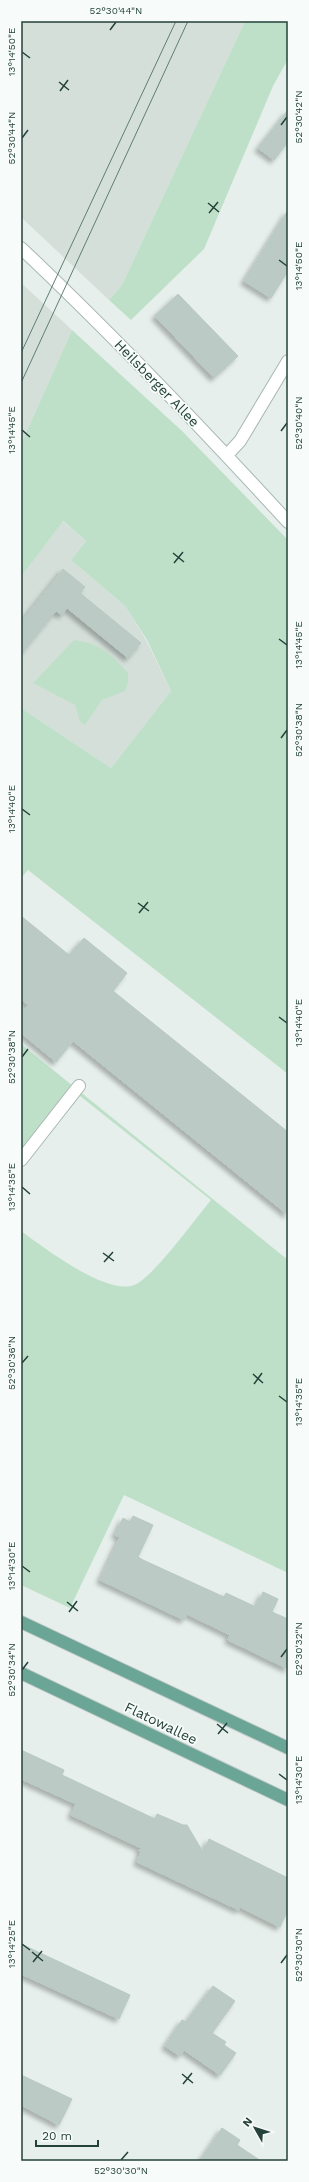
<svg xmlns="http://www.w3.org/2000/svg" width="309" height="2182" viewBox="0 0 309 2182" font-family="'Work Sans',sans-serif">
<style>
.built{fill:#d4dfda}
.green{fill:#bfe0c8}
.building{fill:#bbcac4;stroke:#b8c9c2;filter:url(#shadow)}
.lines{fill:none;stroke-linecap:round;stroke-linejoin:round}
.minor-casing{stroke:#a8b8b2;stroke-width:14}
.major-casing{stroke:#c2cac8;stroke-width:14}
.minor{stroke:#fff;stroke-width:12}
.major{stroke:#6aa596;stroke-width:12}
.tram{stroke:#5f7d75;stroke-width:1}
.ticks{fill:none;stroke:#24423a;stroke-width:1.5}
.labels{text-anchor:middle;stroke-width:3.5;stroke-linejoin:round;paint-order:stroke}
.street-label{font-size:14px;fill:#24423a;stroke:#f7fbf9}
.neatline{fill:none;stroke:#24423a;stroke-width:1.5}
.ticks-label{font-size:10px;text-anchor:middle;fill:#24423a}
</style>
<defs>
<filter id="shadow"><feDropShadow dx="-3.5" dy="3.5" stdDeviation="2" flood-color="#0004"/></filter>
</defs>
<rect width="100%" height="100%" fill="#e6efeb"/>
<path class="built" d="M 21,21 L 245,21 L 122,285 L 109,300 L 21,217 Z
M 21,283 L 72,330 L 21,444 Z
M 62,521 L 86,541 L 71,560 L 125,606 L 146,640 L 171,691 L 111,768 L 21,708 L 21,577 Z"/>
<path class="green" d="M 245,21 L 288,21 L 288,59 L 273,86 L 204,249 L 131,320 L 109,300 L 122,285 Z
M 72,330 L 182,431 L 288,540 L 288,1074 L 28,870 L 21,878 L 21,708 L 111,768 L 171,691 L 147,640 L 125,606 L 71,560 L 86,541 L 63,521 L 21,577 L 21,444 Z
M 74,640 C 100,643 111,654 128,673 L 128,682 L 125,691 L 102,700 L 85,725 L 80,722 L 75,705 L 33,683 Z
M 21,1044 L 288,1260 L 288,1573 L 124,1495 L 70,1608 L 21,1585 L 21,1231 C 43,1247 107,1296 134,1285 C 153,1278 195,1219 211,1200 L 80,1096 L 21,1168 Z"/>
<path class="building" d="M 288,110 L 288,142 L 274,160 L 258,148 Z
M 288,210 L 288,271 L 271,298 L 244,281 Z
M 178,294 L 238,356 L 214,378 L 155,316 Z
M 63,569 L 85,587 L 80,593 L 141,643 L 128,658 L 67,608 L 62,615 L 56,611 L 21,654 L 21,622 Z
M 21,916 L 69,955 L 84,938 L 127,973 L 113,991 L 288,1132 L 288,1215 L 73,1041 L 56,1062 L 21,1033 L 21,1014 L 28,1005 L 21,999 Z
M 133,1516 L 153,1525 L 138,1557 L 143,1560 L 224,1597 L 226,1593 L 256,1607 L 263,1592 L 278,1599 L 272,1612 L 288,1619 L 288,1669 L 228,1640 L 230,1635 L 187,1614 L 184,1620 L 100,1580 L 120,1537 L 115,1535 L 123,1518 L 130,1522 Z
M 21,1750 L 64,1770 L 62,1775 L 155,1819 L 157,1814 L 183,1825 L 187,1825 L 203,1852 L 209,1839 L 288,1878 L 288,1910 L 280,1927 L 240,1907 L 239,1910 L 137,1862 L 141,1852 L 139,1851 L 141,1848 L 71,1815 L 76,1804 L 21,1779 Z
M 21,1944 L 130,1995 L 119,2019 L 21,1974 Z
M 213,1986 L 235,2001 L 212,2033 L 226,2042 L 224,2045 L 236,2053 L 220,2075 L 184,2050 L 180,2056 L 165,2046 L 182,2020 L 186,2022 Z
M 21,2075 L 72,2099 L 59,2125 L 21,2105 Z
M 222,2128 L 240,2140 L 237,2145 L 261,2161 L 200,2161 Z"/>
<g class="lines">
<g class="minor-casing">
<path id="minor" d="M 21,248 C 114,336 202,428 288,522
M 227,455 L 240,441 L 288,361
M 21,1160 L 79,1086"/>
</g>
<g class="major-casing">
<path id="major" d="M 21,1622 L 288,1748
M 21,1673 L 288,1800"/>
</g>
<use href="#minor" class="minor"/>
<use href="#major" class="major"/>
<path class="tram" d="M 21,353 L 176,21
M 21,383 L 188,21"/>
</g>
<path class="ticks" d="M 110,30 L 116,22M 22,52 L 30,58M 59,82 L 69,90M 60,91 L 68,80M 281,125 L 287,117M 22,138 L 28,130M 208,203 L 219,212M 209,213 L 218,202M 279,260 L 287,266M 22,430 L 30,437M 281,431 L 287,423M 173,553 L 184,562M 174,563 L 183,552M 279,639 L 287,645M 281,738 L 287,730M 22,809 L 30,815M 138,903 L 149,911M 139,913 L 148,902M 279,1017 L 287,1023M 22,1057 L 28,1049M 22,1187 L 30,1194M 103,1253 L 114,1261M 104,1262 L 113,1252M 22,1363 L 28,1356M 253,1374 L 263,1383M 254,1384 L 262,1373M 279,1396 L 287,1402M 22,1566 L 30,1572M 67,1602 L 78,1611M 69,1612 L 77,1601M 281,1657 L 287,1649M 22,1670 L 28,1662M 217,1724 L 228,1733M 218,1734 L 227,1723M 279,1774 L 287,1780M 22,1944 L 30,1950M 32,1952 L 43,1961M 33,1962 L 42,1951M 281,1963 L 287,1955M 182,2074 L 193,2083M 183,2084 L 192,2073M 121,2160 L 128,2152"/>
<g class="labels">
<g class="street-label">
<text transform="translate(157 383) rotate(46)" y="5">Heilsberger Allee</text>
<text transform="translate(161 1723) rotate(26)" y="5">Flatowallee</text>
</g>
</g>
<rect width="309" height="2182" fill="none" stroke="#f7fbf9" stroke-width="44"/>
<g transform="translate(255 2128) rotate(309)" stroke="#f7fbf9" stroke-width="3" paint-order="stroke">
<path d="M0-3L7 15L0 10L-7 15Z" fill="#24423a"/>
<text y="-6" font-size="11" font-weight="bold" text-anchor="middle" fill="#24423a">N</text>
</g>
<path d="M36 2140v6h62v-6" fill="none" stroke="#24423a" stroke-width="2"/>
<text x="42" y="2140" font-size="12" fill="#24423a" stroke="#f7fbf9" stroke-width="3" paint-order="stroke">20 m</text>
<rect x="22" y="22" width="265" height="2138" class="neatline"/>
<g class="ticks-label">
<text x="116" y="14">52°30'44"N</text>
<text transform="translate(11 52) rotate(-90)" y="4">13°14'50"E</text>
<text transform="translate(298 117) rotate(-90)" y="4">52°30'42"N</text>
<text transform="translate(11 138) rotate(-90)" y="4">52°30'44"N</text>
<text transform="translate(298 266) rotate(-90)" y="4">13°14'50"E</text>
<text transform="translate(298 423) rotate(-90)" y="4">52°30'40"N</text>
<text transform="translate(11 430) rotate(-90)" y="4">13°14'45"E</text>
<text transform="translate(298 645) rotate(-90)" y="4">13°14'45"E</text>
<text transform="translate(298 730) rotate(-90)" y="4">52°30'38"N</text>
<text transform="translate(11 809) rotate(-90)" y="4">13°14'40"E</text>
<text transform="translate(298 1023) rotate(-90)" y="4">13°14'40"E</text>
<text transform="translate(11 1057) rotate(-90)" y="4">52°30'38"N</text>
<text transform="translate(11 1187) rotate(-90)" y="4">13°14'35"E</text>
<text transform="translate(11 1363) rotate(-90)" y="4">52°30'36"N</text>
<text transform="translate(298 1402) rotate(-90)" y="4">13°14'35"E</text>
<text transform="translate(11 1566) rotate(-90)" y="4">13°14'30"E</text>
<text transform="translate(298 1649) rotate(-90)" y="4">52°30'32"N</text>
<text transform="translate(11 1670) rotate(-90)" y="4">52°30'34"N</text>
<text transform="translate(298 1780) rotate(-90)" y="4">13°14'30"E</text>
<text transform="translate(11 1944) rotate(-90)" y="4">13°14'25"E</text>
<text transform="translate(298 1955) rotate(-90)" y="4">52°30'30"N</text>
<text x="121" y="2174">52°30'30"N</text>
</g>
</svg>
